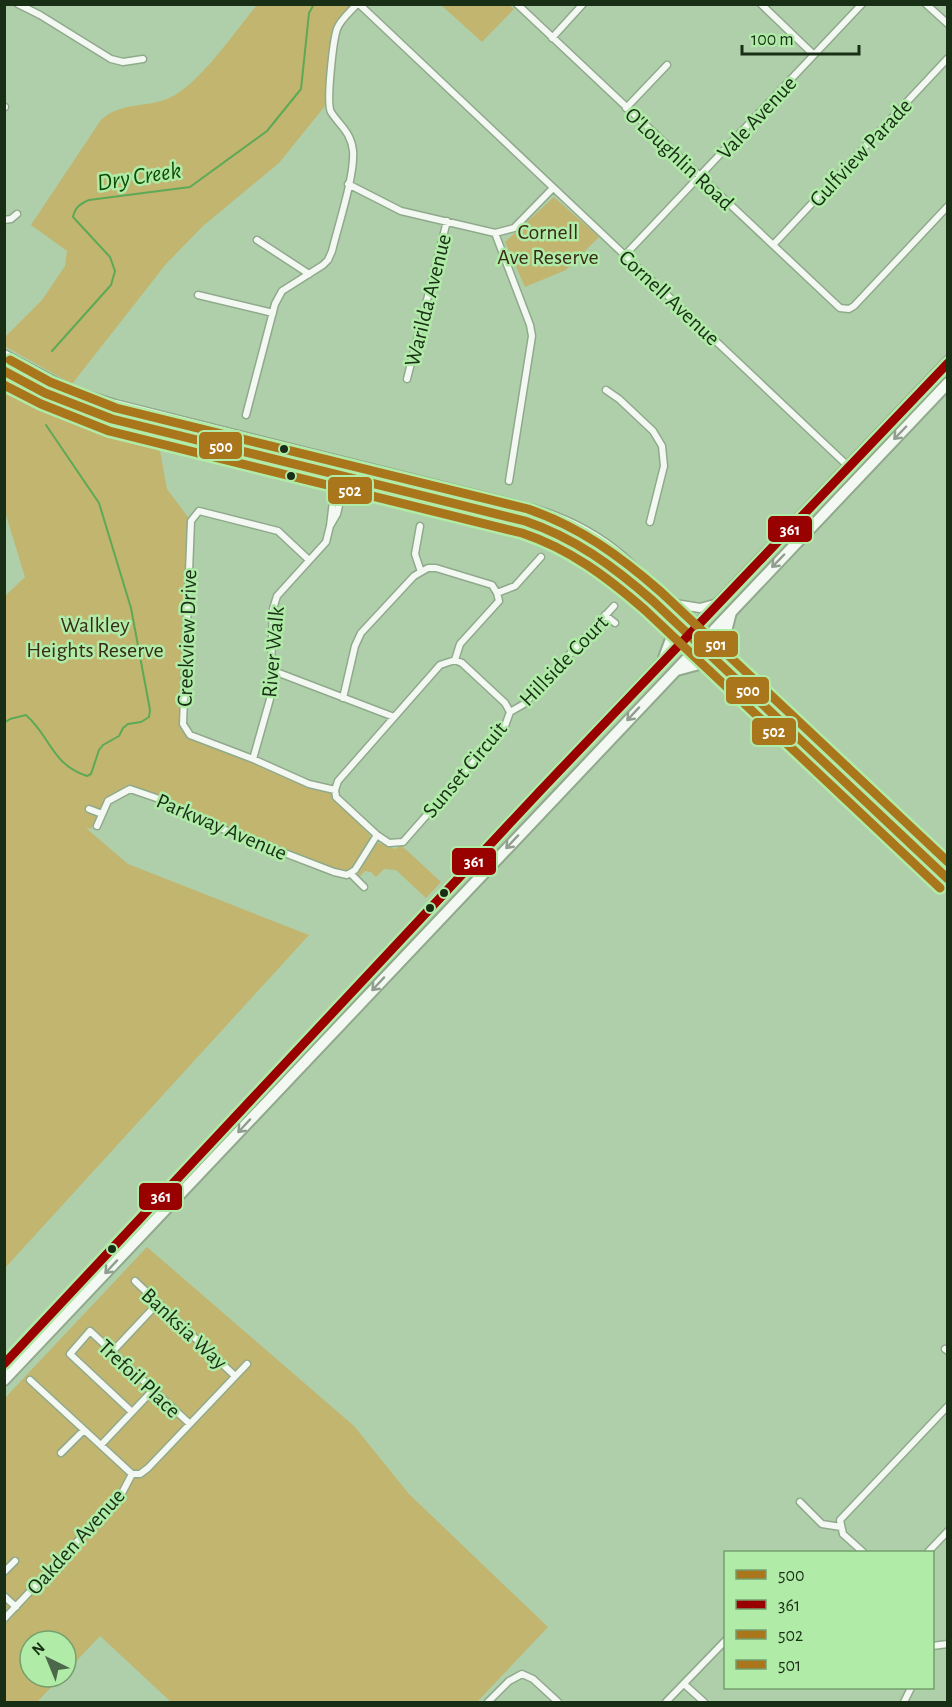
<svg xmlns="http://www.w3.org/2000/svg" width="952" height="1707" viewBox="0 0 952 1707" font-family="'Alegreya Sans',sans-serif">
<style>
.green{fill:#c1b56f}
.lines{fill:none;stroke-linecap:round;stroke-linejoin:round}
.stream{stroke:#5ea956;stroke-width:2}
.street-casing{stroke:#90a98c;stroke-width:9}
.secondary-casing{stroke:#90a98c;stroke-width:11}
.highway-casing{stroke:#90a98c;stroke-width:14}
.street{stroke:#f3f8f2;stroke-width:6}
.secondary{stroke:#f3f8f2;stroke-width:8}
.highway{stroke:#f3f8f2;stroke-width:10}
.bus-1-casing{stroke:#b1eba8;stroke-width:14}
.bus-2-casing{stroke:#b1eba8;stroke-width:14}
.bus-3-casing{stroke:#b1eba8;stroke-width:14}
.bus-4-casing{stroke:#b1eba8;stroke-width:14}
.bus-1{stroke:#aa761b;stroke-width:9}
.bus-2{stroke:#900;stroke-width:9}
.bus-3{stroke:#aa761b;stroke-width:9}
.bus-4{stroke:#aa761b;stroke-width:9}
.oneway{stroke:#909e8f}
.bus-dot{fill:#182f15;stroke:#b1eba8;stroke-width:2}
.labels{text-anchor:middle;stroke-width:5;stroke-linejoin:round;paint-order:stroke}
.street-label{font-size:22px;fill:#182f15;stroke:#b1eba8}
.park-label{font-size:22px;fill:#392d17;stroke:#b1eba8}
.water-label{font-size:24px;font-style:italic;fill:#0e4e05;stroke:#b1eba8}
.line-badge{stroke:#b1eba8;stroke-width:2}
.badge-label{font-size:16px;text-anchor:middle;font-weight:bold;fill:#fff}
</style>
<rect width="100%" height="100%" fill="#afcfab"/>
<path class="green" d="M 257,5 L 357,5 L 339,24 L 329,101 L 279,163 L 203,226 L 166,264 L 72,384 L 6,347 L 5,337 L 42,300 L 65,266 L 67,251 L 31,225 L 101,120 C 119,102 147,108 169,98 C 199,85 236,30 257,5 Z
M 441,5 L 509,5 L 514,9 L 482,42 Z
M 554,197 L 599,237 L 566,270 L 525,287 L 505,242 Z
M 5,368 L 56,399 L 156,429 L 167,489 L 191,521 L 183,724 L 191,735 L 335,790 L 369,832 L 371,840 L 353,868 L 344,871 L 186,815 L 165,801 L 130,789 L 108,801 L 91,829 L 86,828 L 128,864 L 309,935 L 5,1268 L 4,597 L 25,577 L 5,512 Z
M 379,843 L 395,849 L 401,845 L 441,882 L 426,898 L 396,870 L 384,869 L 376,877 L 371,872 L 365,871 L 360,876 L 357,876 L 376,844 Z
M 147,1247 L 354,1426 L 409,1494 L 548,1627 L 477,1702 L 171,1702 L 100,1636 L 66,1672 L 66,1641 L 30,1641 L 30,1677 L 61,1677 L 37,1702 L 5,1702 L 4,1399 Z"/>
<g class="lines">
<path class="stream" d="M 52,351 L 111,285 L 115,271 L 110,257 L 73,217 C 75,207 80,204 89,200 L 190,187 L 267,131 L 301,89 L 309,13 L 314,4
M 4,723 L 10,719 L 26,715 C 51,737 51,764 87,776 L 91,774 L 99,750 L 103,745 L 119,736 L 123,728 L 128,724 L 141,722 L 149,717 L 150,710 L 131,608 L 99,503 L 46,425"/>
<g class="street-casing">
<path id="street" d="M 18,4 L 40,15 L 111,59 L 123,62 L 143,59
M 359,4 L 849,467
M 517,4 L 840,308 L 849,309 L 854,306 L 948,206
M 761,4 L 814,55
M 926,4 L 948,24
M 552,38 L 583,4
M 4,107 L 5,107
M 626,108 L 667,65
M 348,184 L 401,211 L 495,233 L 530,325 L 532,336 L 509,481
M 4,220 L 11,219 L 17,214
M 495,233 L 514,228 L 553,188
M 257,240 L 309,274
M 773,245 L 948,58
M 625,255 L 862,4
M 198,295 L 273,313
M 407,379 L 447,221
M 606,390 L 619,399 L 653,431 L 662,446 L 664,466 L 650,522
M 246,415 L 275,304 L 282,291 L 323,265 L 328,260 L 332,251 C 338,226 355,175 353,151 C 351,132 340,126 331,112 C 326,103 333,41 337,29 C 340,20 350,12 357,4
M 330,526 L 338,460
M 420,526 L 415,554 L 421,572
M 309,560 L 278,531 L 199,511 L 191,521 L 183,724 L 190,735 L 253,759 L 309,784 L 335,790
M 497,593 L 515,586 L 541,557
M 605,615 L 615,623
M 455,660 L 462,663 L 505,703 L 510,712 L 505,726 L 403,842 L 389,843 L 377,835 L 336,797 L 335,790 L 338,781 L 440,665 Z
M 271,670 L 394,717
M 343,698 L 355,646 L 361,633 L 414,576 L 428,568 L 436,568 L 492,585 L 497,593 L 499,601 L 460,644 L 455,660
M 510,712 L 524,704 L 614,606
M 253,759 L 270,699 L 273,609 L 277,596 L 326,542 L 330,526 L 337,514 L 349,463
M 89,809 L 102,814
M 97,826 L 108,801 L 130,789 L 165,801 L 186,815 L 334,872 L 347,875 L 355,870 L 377,835
M 351,874 L 364,887
M 135,1281 L 235,1376
M 945,1349 L 948,1351
M 112,1352 L 158,1303
M 30,1380 L 132,1474
M 132,1412 L 70,1354 L 90,1331 L 190,1424
M 101,1445 L 153,1390
M 61,1453 L 84,1430
M 800,1502 L 822,1524 L 841,1527
M 863,1552 L 843,1534 L 840,1520 L 948,1406
M 928,1552 L 948,1531
M 4,1572 L 15,1561
M 4,1596 L 16,1607
M 4,1619 L 121,1495 L 132,1474 L 140,1474 L 148,1468 L 247,1364
M 932,1646 L 948,1644
M 684,1684 L 704,1702
M 488,1702 L 509,1681 L 522,1674 L 533,1679 L 558,1702
M 666,1702 L 726,1640
M 904,1702 L 911,1688"/>
</g>
<g class="secondary-casing">
<path id="secondary" d="M 4,354 L 71,390 L 115,404 L 530,508 C 565,518 595,533 623,557 L 948,862
M 4,371 L 45,393 L 112,419 L 525,521 C 580,538 611,564 653,601 L 948,879
M 675,604 L 700,608 L 718,603"/>
</g>
<g class="highway-casing">
<path id="highway" d="M 725,652 L 724,639 L 731,612
M 664,658 L 671,639 L 671,618
M 677,670 L 699,664 L 723,668
M 4,1365 L 541,790 L 948,362
M 4,1380 L 948,383"/>
</g>
<use href="#street" class="street"/>
<use href="#secondary" class="secondary"/>
<use href="#highway" class="highway"/>
<g class="bus-1-casing">
<path id="bus-1" d="M 4,371 L 45,393 L 112,419 L 525,521 C 575,538 613,566 653,601 L 948,879"/>
</g>
<g class="bus-2-casing">
<path id="bus-2" d="M 4,1364 L 541,790 L 948,363"/>
</g>
<g class="bus-3-casing">
<path id="bus-3" d="M 4,385 L 41,404 L 109,431 L 522,533 C 570,549 607,577 645,610 L 940,888"/>
</g>
<g class="bus-4-casing">
<path id="bus-4" d="M 10,360 L 50,382 L 116,408 L 528,509 C 580,527 620,556 661,592 L 948,862"/>
</g>
<use href="#bus-1" class="bus-1"/>
<use href="#bus-2" class="bus-2"/>
<use href="#bus-3" class="bus-3"/>
<use href="#bus-4" class="bus-4"/>
</g>
<defs><path id="oneway-shaft" d="M-6 0H5M1.5-3L5.5 0L1.5 3" fill="none" stroke-width="1.6" stroke-linecap="round" stroke-linejoin="round" transform="scale(1.5)"/></defs>
<g class="oneway">
<use href="#oneway-shaft" transform="translate(900 433) rotate(134)"/>
<use href="#oneway-shaft" transform="translate(778 561) rotate(134)"/>
<use href="#oneway-shaft" transform="translate(633 714) rotate(133)"/>
<use href="#oneway-shaft" transform="translate(512 842) rotate(133)"/>
<use href="#oneway-shaft" transform="translate(378 984) rotate(133)"/>
<use href="#oneway-shaft" transform="translate(244 1126) rotate(133)"/>
<use href="#oneway-shaft" transform="translate(111 1267) rotate(133)"/>
</g>
<g class="bus-dot">
<circle cx="284" cy="449" r="5"/>
<circle cx="291" cy="476" r="5"/>
<circle cx="444" cy="893" r="5"/>
<circle cx="430" cy="908" r="5"/>
<circle cx="112" cy="1249" r="5"/>
</g>
<g class="labels">
<g class="street-label">
<text transform="translate(756 117) rotate(-47)" y="8">Vale Avenue</text>
<text transform="translate(860 152) rotate(-47)" y="8">Gulfview Parade</text>
<text transform="translate(680 158) rotate(43)" y="8">O'Loughlin Road</text>
<text transform="translate(670 297) rotate(43)" y="8">Cornell Avenue</text>
<text transform="translate(427 300) rotate(-76)" y="8">Warilda Avenue</text>
<text transform="translate(186 638) rotate(-88)" y="8">Creekview Drive</text>
<text transform="translate(272 652) rotate(-85)" y="8">River Walk</text>
<text transform="translate(563 660) rotate(-46)" y="8">Hillside Court</text>
<text transform="translate(464 769) rotate(-50)" y="8">Sunset Circuit</text>
<text transform="translate(222 826) rotate(23)" y="8">Parkway Avenue</text>
<text transform="translate(185 1328) rotate(43)" y="8">Banksia Way</text>
<text transform="translate(140 1378) rotate(43)" y="8">Trefoil Place</text>
<text transform="translate(75 1541) rotate(-48)" y="8">Oakden Avenue</text>
</g>
<g class="park-label">
<text x="548" y="239">Cornell<tspan x="548" dy="25">Ave Reserve</tspan></text>
<text x="95" y="632">Walkley<tspan x="95" dy="25">Heights Reserve</tspan></text>
</g>
<g class="water-label">
<text transform="translate(139 176) rotate(-9)" y="8">Dry Creek</text>
</g>
</g>
<g class="line-badge">
<rect x="198" y="431" width="45" height="29" rx="6" fill="#aa761b"/>
<rect x="327" y="476" width="46" height="29" rx="6" fill="#aa761b"/>
<rect x="767" y="515" width="46" height="28" rx="6" fill="#900"/>
<rect x="693" y="630" width="46" height="28" rx="6" fill="#aa761b"/>
<rect x="725" y="676" width="45" height="29" rx="6" fill="#aa761b"/>
<rect x="751" y="717" width="46" height="29" rx="6" fill="#aa761b"/>
<rect x="451" y="847" width="46" height="29" rx="6" fill="#900"/>
<rect x="138" y="1182" width="45" height="29" rx="6" fill="#900"/>
</g>
<g class="badge-label">
<text x="221" y="452">500</text>
<text x="350" y="496">502</text>
<text x="790" y="535">361</text>
<text x="716" y="650">501</text>
<text x="748" y="696">500</text>
<text x="774" y="737">502</text>
<text x="474" y="867">361</text>
<text x="161" y="1202">361</text>
</g>
<rect width="952" height="1707" fill="none" stroke="#182f15" stroke-width="12"/>
<rect x="724" y="1551" width="210" height="138" fill="#b1eba8" stroke="#74a06d" stroke-width="1.5"/>
<rect x="736" y="1570" width="30" height="9" fill="#aa761b" stroke="#74a06d" stroke-width="1.5"/>
<text x="778" y="1581" font-size="18" fill="#182f15">500</text>
<rect x="736" y="1600" width="30" height="9" fill="#990000" stroke="#74a06d" stroke-width="1.5"/>
<text x="778" y="1611" font-size="18" fill="#182f15">361</text>
<rect x="736" y="1630" width="30" height="9" fill="#aa761b" stroke="#74a06d" stroke-width="1.5"/>
<text x="778" y="1641" font-size="18" fill="#182f15">502</text>
<rect x="736" y="1660" width="30" height="9" fill="#aa761b" stroke="#74a06d" stroke-width="1.5"/>
<text x="778" y="1671" font-size="18" fill="#182f15">501</text>
<g transform="translate(48 1659) rotate(317)"><circle r="28" fill="#b1eba8" stroke="#74a06d" stroke-width="1.5"/>
<path d="M0-4.5L10 22L0 15L-10 22Z" fill="#4d674a"/>
<text y="-9" font-size="16" font-weight="bold" text-anchor="middle" fill="#182f15">N</text>
</g>
<path d="M742 45v9h117v-9" fill="none" stroke="#182f15" stroke-width="3"/>
<text x="751" y="45" font-size="18" fill="#182f15" stroke="#b1eba8" stroke-width="4.5" paint-order="stroke">100 m</text>
</svg>
